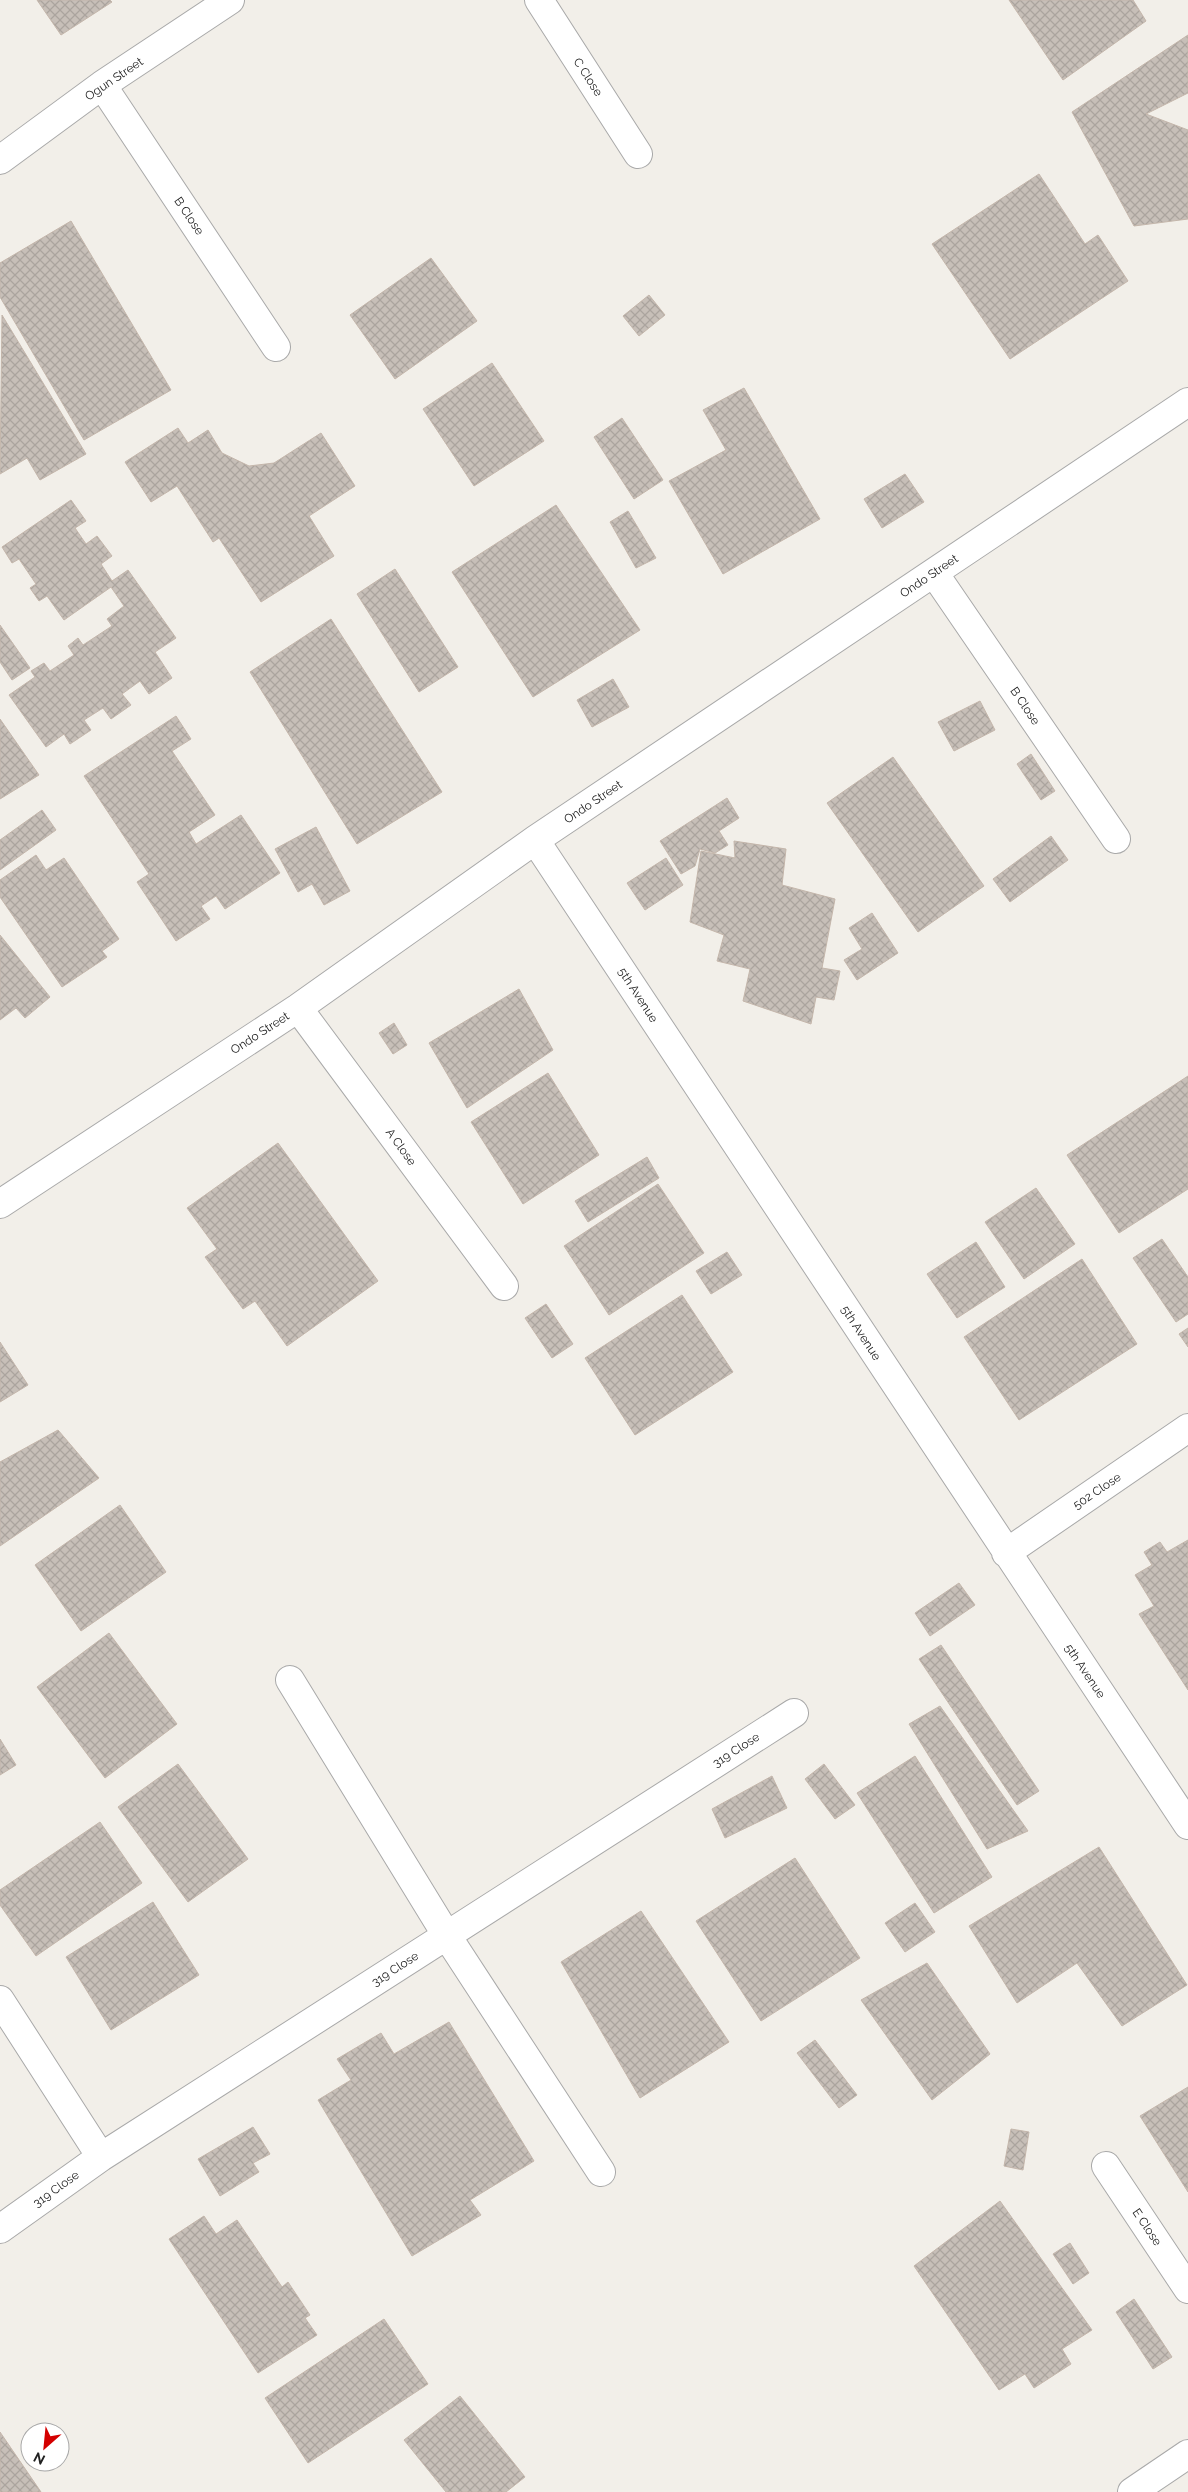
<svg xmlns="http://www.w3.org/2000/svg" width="1188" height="2492" viewBox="0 0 1188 2492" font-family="Raleway,sans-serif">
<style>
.building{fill:url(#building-cross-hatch);stroke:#c4b6ab}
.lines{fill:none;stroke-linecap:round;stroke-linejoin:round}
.minor-casing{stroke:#a9a9a9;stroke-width:30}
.minor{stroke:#fff;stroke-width:28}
.labels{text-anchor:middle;stroke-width:5;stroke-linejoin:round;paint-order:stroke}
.street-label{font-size:12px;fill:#222;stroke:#fff}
</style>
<defs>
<pattern id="building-cross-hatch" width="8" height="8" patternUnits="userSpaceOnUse" patternTransform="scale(1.25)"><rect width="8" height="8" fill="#c7bfb8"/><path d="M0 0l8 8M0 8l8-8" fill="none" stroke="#aba49e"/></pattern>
</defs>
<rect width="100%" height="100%" fill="#f2efe9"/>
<path class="building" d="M 37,0 L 110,0 L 112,2 L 61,35 Z
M 1009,0 L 1133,0 L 1146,21 L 1063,80 Z
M 1188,35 L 1188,93 L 1146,114 L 1188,130 L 1188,219 L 1134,226 L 1072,112 Z
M 1039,174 L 1085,244 L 1098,235 L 1128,281 L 1010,359 L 932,244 Z
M 71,221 L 171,390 L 84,440 L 0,297 L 0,263 Z
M 431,258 L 477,321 L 395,379 L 350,315 Z
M 649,295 L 665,315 L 639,336 L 623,316 Z
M 2,315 L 86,454 L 40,480 L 27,458 L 0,474 Z
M 492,363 L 544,441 L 474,486 L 423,409 Z
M 744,388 L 820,519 L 723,574 L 669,481 L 726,450 L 703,410 Z
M 622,418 L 663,480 L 634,499 L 594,437 Z
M 178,428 L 188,443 L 208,430 L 222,453 L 249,466 L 274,463 L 321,433 L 355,486 L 309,516 L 334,556 L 261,602 L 219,538 L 213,542 L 177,486 L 151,502 L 125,462 Z
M 905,474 L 924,502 L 882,528 L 864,499 Z
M 71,500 L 86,521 L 75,528 L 86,544 L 97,536 L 112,556 L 101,564 L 112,581 L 128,570 L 176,638 L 155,652 L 172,678 L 149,694 L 140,681 L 122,694 L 131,705 L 111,719 L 103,708 L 84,720 L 91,730 L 70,744 L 64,734 L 46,747 L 9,695 L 35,677 L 31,671 L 44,663 L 50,671 L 74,655 L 68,646 L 78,638 L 83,645 L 112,626 L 107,619 L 124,606 L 111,587 L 64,620 L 47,596 L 39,601 L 30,588 L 36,584 L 19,559 L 12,563 L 2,547 Z
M 556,505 L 640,630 L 533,697 L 452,572 Z
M 628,511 L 656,558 L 636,568 L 610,522 Z
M 395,569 L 458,667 L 419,692 L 357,594 Z
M 331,619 L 442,792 L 357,844 L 250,672 Z
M 0,625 L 30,668 L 12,680 L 0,662 Z
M 613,679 L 629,707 L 592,727 L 577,700 Z
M 980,701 L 995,730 L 954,751 L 938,722 Z
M 176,716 L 191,739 L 172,751 L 215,815 L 189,832 L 196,844 L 241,815 L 280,873 L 225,909 L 216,896 L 201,906 L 210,919 L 176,941 L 137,882 L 149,874 L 84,776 Z
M 0,719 L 39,775 L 0,799 Z
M 1031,754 L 1055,791 L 1041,800 L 1017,764 Z
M 893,757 L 984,886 L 918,932 L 827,803 Z
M 727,798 L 739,818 L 719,831 L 728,845 L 715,853 L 700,849 L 695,866 L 681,874 L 660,841 Z
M 42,810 L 56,830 L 0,870 L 0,840 Z
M 316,827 L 350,891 L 324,905 L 312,884 L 298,892 L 275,849 Z
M 1051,836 L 1068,860 L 1010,902 L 993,879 Z
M 734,841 L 786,849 L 782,885 L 835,899 L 822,968 L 840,971 L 834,1000 L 816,997 L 811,1024 L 743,1001 L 750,969 L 717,961 L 724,935 L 690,922 L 701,851 L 735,858 Z
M 36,855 L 46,870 L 64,858 L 119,939 L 102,951 L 107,957 L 62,987 L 0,897 L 0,880 Z
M 666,858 L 683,885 L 645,910 L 627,883 Z
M 872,913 L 898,953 L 857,980 L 844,960 L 862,949 L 849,928 Z
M 0,935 L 50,997 L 25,1018 L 16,1008 L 0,1020 Z
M 519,989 L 553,1050 L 467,1108 L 429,1043 Z
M 394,1023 L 407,1045 L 393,1054 L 379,1033 Z
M 548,1073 L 599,1155 L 523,1204 L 471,1122 Z
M 1188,1076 L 1188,1189 L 1119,1233 L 1067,1155 Z
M 278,1143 L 378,1281 L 287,1346 L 255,1301 L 243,1309 L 205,1257 L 217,1249 L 187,1208 Z
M 647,1157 L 659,1178 L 588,1222 L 575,1201 Z
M 658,1184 L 704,1253 L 609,1315 L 564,1246 Z
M 1036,1188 L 1075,1244 L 1024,1279 L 985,1222 Z
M 1162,1239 L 1188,1277 L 1188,1314 L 1176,1322 L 1133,1258 Z
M 976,1242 L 1005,1287 L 957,1318 L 927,1274 Z
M 727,1252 L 742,1275 L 711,1294 L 696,1271 Z
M 1082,1259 L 1137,1344 L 1019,1420 L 964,1337 Z
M 682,1295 L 733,1372 L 635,1435 L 585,1358 Z
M 546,1304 L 573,1344 L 552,1358 L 525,1318 Z
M 1188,1328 L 1188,1347 L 1179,1334 Z
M 0,1342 L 28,1385 L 0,1402 Z
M 58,1430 L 99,1478 L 0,1546 L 0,1462 Z
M 120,1505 L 166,1572 L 81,1631 L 35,1565 Z
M 1188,1540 L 1188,1690 L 1139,1614 L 1154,1606 L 1135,1575 L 1152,1565 L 1144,1552 L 1160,1542 L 1167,1552 Z
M 959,1583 L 975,1605 L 930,1636 L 915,1613 Z
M 109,1633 L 177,1724 L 105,1778 L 37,1687 Z
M 941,1645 L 1039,1791 L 1017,1805 L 919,1659 Z
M 940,1706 L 1028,1831 L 987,1849 L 909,1724 Z
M 0,1739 L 16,1765 L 0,1775 Z
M 915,1756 L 992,1877 L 934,1913 L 857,1793 Z
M 178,1764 L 248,1859 L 188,1902 L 118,1807 Z
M 824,1764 L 855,1805 L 835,1819 L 805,1779 Z
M 772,1776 L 787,1808 L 725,1838 L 712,1809 Z
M 100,1822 L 142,1883 L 36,1956 L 0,1905 L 0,1890 Z
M 1099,1847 L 1187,1985 L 1122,2026 L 1077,1963 L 1017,2003 L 969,1926 Z
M 795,1858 L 860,1958 L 761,2021 L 696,1921 Z
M 153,1902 L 199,1975 L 111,2030 L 66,1957 Z
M 915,1903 L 935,1932 L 905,1952 L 885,1923 Z
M 641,1911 L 729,2042 L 640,2098 L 561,1962 Z
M 927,1963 L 990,2054 L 932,2100 L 861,2000 Z
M 449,2022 L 534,2161 L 470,2200 L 481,2215 L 412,2256 L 318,2100 L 351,2080 L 337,2059 L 381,2033 L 394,2054 Z
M 815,2040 L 857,2095 L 839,2108 L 797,2053 Z
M 1188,2087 L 1188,2192 L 1140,2116 Z
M 253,2127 L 270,2154 L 253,2163 L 259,2172 L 220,2196 L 198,2159 Z
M 1011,2129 L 1029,2132 L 1023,2170 L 1004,2166 Z
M 1000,2201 L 1092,2330 L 1062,2349 L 1071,2364 L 1034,2388 L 1025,2374 L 999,2390 L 914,2266 Z
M 204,2216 L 216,2234 L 237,2220 L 282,2287 L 288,2282 L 310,2315 L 305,2318 L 317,2335 L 258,2373 L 169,2239 Z
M 1070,2243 L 1089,2273 L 1073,2284 L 1053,2254 Z
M 1134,2299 L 1172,2357 L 1153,2369 L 1116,2312 Z
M 384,2319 L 428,2384 L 308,2463 L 265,2398 Z
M 460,2396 L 525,2477 L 506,2492 L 446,2492 L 404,2440 Z
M 0,2432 L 41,2492 L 0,2492 Z"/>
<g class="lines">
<g class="minor-casing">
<path id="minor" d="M 539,0 L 638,154
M 102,85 L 276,347
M 0,160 L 102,85 L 230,0
M 934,573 L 1116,839
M 535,840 L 1188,1825
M 298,1008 L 504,1286
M 0,1204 L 298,1008 L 535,840 L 1188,402
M 1006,1553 L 1188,1428
M 290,1680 L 447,1936 L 601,2172
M 0,2000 L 101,2157
M 1106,2166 L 1188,2289
M 0,2229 L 101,2157 L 794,1713
M 1132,2492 L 1188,2454"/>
</g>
<use href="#minor" class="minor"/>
</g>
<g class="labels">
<g class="street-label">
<text transform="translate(588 77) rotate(57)" y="4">C Close</text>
<text transform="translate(114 79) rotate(-34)" y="4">Ogun Street</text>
<text transform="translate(189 216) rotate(56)" y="4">B Close</text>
<text transform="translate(929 576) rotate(-34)" y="4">Ondo Street</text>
<text transform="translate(1025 706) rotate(56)" y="4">B Close</text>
<text transform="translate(593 802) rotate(-34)" y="4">Ondo Street</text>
<text transform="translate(638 995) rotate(57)" y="4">5th Avenue</text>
<text transform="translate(260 1033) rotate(-33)" y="4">Ondo Street</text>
<text transform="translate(401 1147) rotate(54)" y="4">A Close</text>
<text transform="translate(861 1333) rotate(57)" y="4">5th Avenue</text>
<text transform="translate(1097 1491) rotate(-34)" y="4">502 Close</text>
<text transform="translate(1085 1671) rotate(56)" y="4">5th Avenue</text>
<text transform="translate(736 1750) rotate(-33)" y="4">319 Close</text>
<text transform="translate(395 1969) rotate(-33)" y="4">319 Close</text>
<text transform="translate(56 2189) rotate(-36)" y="4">319 Close</text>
<text transform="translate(1147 2227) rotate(56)" y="4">E Close</text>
</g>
</g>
<g transform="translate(45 2447) rotate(207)"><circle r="24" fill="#ffffff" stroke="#a7a7a7"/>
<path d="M0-4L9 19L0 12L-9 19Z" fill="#d40000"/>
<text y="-8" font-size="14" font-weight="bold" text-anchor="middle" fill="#222222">N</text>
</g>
</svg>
